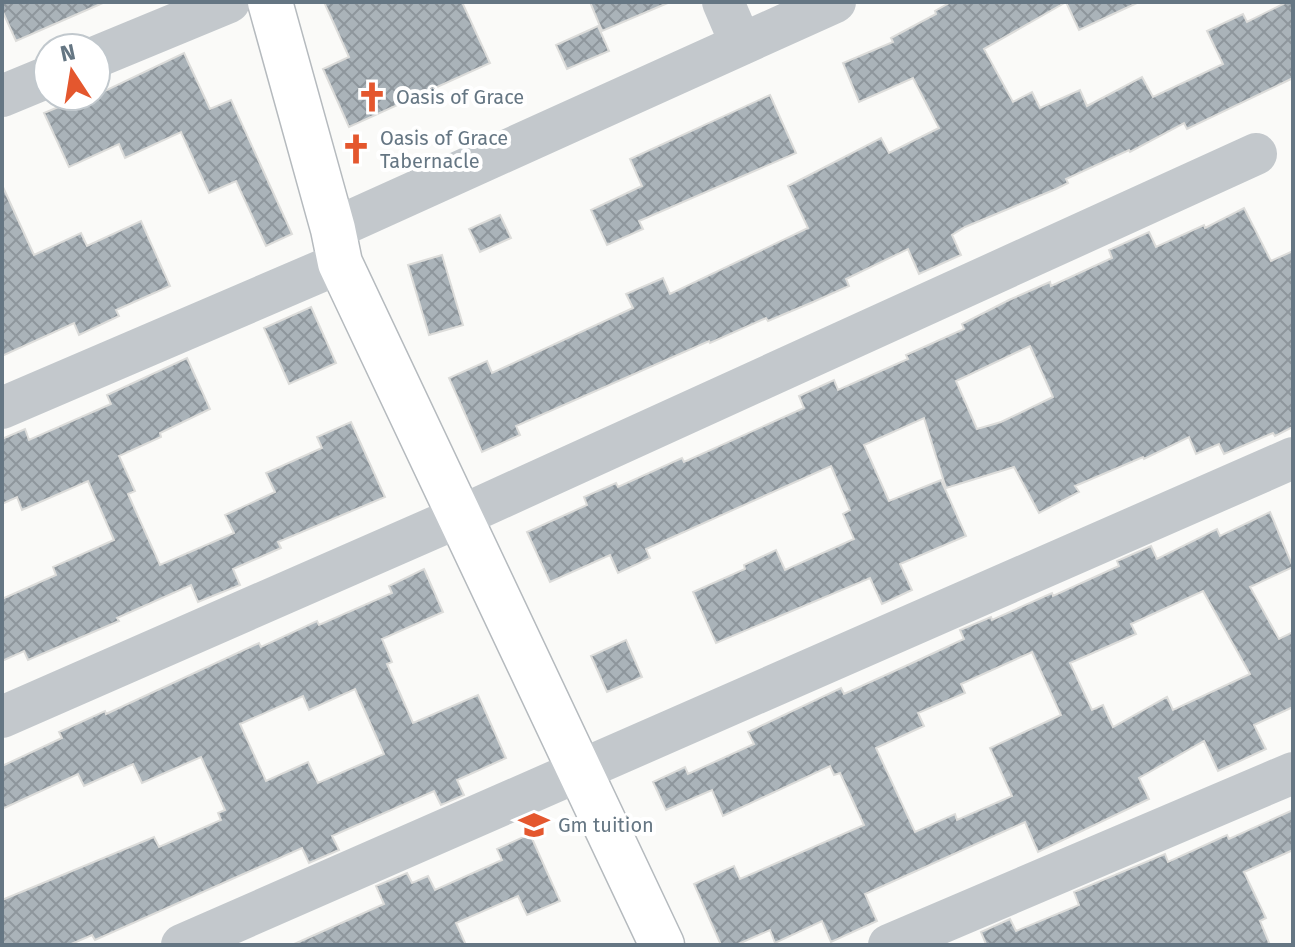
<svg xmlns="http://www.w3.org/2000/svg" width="1295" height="947" viewBox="0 0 1295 947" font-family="'Fira Sans',sans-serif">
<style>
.building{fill:url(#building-cross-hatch);stroke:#dcdcda;stroke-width:2;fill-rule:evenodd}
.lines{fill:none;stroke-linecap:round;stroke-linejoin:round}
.major-casing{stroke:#b5babe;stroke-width:47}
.minor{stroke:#c3c8cc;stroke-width:42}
.major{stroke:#fff;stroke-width:44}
.labels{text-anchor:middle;stroke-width:8;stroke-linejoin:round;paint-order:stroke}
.poi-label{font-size:20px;fill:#657683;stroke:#fff;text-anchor:start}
</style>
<defs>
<pattern id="building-cross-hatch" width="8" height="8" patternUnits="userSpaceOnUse" patternTransform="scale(2)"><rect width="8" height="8" fill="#aab3b9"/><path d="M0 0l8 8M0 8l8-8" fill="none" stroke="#8e969c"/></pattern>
</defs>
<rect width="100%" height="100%" fill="#fafaf8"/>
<path class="building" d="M 2,2 L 105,2 L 16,41 L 2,10 Z
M 324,2 L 462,2 L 490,63 L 349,127 L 323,69 L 349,57 Z
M 590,2 L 670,2 L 602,31 Z
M 951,2 L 1066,2 L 984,49 L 1013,102 L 1032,92 L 1040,108 L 1080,90 L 1087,106 L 1142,77 L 1153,97 L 1223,64 L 1207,31 L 1243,14 L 1247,22 L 1287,2 L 1293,2 L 1293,78 L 1187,129 L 1184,123 L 1130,152 L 1129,150 L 1066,179 L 1068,183 L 1056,189 L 965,227 L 952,235 L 961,255 L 919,274 L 908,249 L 846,279 L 849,286 L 813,302 L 768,321 L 766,318 L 710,343 L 709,341 L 516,426 L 520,435 L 482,452 L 449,378 L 487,361 L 492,373 L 633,308 L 626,294 L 663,278 L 670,294 L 808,228 L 788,186 L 881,138 L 889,153 L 939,128 L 913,78 L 859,102 L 843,63 L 893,42 L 891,38 L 936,14 L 935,11 Z
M 1066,2 L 1139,2 L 1079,30 Z
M 598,26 L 609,51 L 567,69 L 556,45 Z
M 184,53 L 210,109 L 231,100 L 292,234 L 266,246 L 236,181 L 209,193 L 181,132 L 125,158 L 119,144 L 69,167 L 44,113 L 82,97 L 84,101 Z
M 770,95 L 796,153 L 639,221 L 643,229 L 607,245 L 591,210 L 642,186 L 630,159 Z
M 2,185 L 34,255 L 81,233 L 87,246 L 141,221 L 170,286 L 116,310 L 119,316 L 79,335 L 74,323 L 2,356 Z
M 1244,208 L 1271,261 L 1293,251 L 1293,427 L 1275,436 L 1273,433 L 1224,454 L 1219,444 L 1196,454 L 1189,437 L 1144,459 L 1143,457 L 1075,486 L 1079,492 L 1039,513 L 1014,467 L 946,488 L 924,418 L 864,445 L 889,501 L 941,480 L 966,536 L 900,564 L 912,590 L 882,604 L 870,578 L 716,643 L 693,592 L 745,569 L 744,565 L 776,550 L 785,570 L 854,539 L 843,514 L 850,510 L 831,466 L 646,549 L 650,558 L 618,573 L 610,555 L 550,582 L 527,532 L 587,505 L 584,497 L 616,483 L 618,487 L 682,458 L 684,462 L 804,408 L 799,396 L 834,380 L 838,390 L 908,359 L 906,355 L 964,329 L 962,324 L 1009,300 L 1050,282 L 1051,286 L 1112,258 L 1109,250 L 1149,232 L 1156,247 L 1204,225 L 1205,228 ZM 1030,346 L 1053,397 L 1001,422 L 977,429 L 956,381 Z
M 500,215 L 511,238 L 480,252 L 469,229 Z
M 442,255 L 463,325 L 429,335 L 408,265 Z
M 311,307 L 336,363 L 289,384 L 264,328 Z
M 187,358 L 210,409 L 160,433 L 161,437 L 119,456 L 135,491 L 128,494 L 160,565 L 234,533 L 225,515 L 275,492 L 266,473 L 322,448 L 317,437 L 351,422 L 385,497 L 278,542 L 281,548 L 233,569 L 240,585 L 198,602 L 191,585 L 117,618 L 119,621 L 28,660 L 24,651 L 2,661 L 2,599 L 56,575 L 53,567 L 114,540 L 88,481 L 22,510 L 17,497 L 2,504 L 2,439 L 25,429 L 29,440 L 111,404 L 107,395 Z
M 1270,512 L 1293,567 L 1250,587 L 1279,639 L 1293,632 L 1293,707 L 1254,725 L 1266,749 L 1218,771 L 1204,741 L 1139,778 L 1149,799 L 1038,852 L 1025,822 L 865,894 L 877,921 L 831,942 L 822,921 L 775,943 L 770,930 L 736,945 L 721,945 L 694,884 L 734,866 L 740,879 L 864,825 L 840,773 L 834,775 L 830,766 L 723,816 L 712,790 L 666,810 L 653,782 L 685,767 L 688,774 L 754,744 L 748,732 L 841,688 L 844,694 L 910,664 L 964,639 L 960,630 L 991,617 L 992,620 L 1052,593 L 1053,596 L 1119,566 L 1117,561 L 1151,546 L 1157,559 L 1217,529 L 1220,536 ZM 1203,591 L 1250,674 L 1173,710 L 1167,697 L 1113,727 L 1103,705 L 1092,710 L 1070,663 L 1136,634 L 1131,624 ZM 1032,652 L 1061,715 L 990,748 L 1012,796 L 957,820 L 955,814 L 915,832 L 876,748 L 924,726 L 918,713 L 965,693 L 961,684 Z
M 424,569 L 443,612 L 382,639 L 392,662 L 387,664 L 413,723 L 478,695 L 506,758 L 457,780 L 464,795 L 441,805 L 434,791 L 332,836 L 339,850 L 309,863 L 302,848 L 95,940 L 92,935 L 69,945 L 2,945 L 2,900 L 154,837 L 159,847 L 221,820 L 218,813 L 225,810 L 201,757 L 142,783 L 133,764 L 84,786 L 78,774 L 2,809 L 2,766 L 62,738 L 59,732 L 105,711 L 106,714 L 259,643 L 261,647 L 317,621 L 319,625 L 392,593 L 389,586 ZM 355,689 L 384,754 L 318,783 L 308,762 L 266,781 L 240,724 L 303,696 L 309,710 Z
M 626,640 L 642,677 L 607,692 L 591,656 Z
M 1293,810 L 1293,850 L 1244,872 L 1266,918 L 1260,921 L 1270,945 L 984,945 L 986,944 L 981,932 L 1010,919 L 1016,931 L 1079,905 L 1074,892 L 1165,854 L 1168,862 L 1227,835 L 1229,839 Z
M 530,834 L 560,901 L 527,915 L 518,896 L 456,923 L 466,945 L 292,945 L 384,904 L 376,886 L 407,873 L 412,883 L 428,876 L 435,890 L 502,860 L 497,849 Z"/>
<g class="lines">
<g class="major-casing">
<path id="major" d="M 270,2 L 333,229 L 340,263 L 662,945"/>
</g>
<path class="minor" d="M 723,2 L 741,44
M 96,57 L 229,2
M 2,96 L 48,77
M 333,229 L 835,2
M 2,408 L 340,263
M 2,717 L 461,516 L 1256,154
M 182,945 L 1293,458
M 889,945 L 1293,773"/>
<use href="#major" class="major"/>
</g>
<defs>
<g id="church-bare" transform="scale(2.4)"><path d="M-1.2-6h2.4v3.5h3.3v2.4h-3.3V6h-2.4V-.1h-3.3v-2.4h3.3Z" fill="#e4572e" stroke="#fff" stroke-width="2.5" paint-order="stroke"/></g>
<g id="school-bare" transform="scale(2.4)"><path d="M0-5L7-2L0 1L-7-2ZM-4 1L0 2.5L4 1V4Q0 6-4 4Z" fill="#e4572e" stroke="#fff" stroke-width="2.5" paint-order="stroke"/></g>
</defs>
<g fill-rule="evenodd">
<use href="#church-bare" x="372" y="97"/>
<use href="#church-bare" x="356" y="149"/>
<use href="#school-bare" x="534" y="825"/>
</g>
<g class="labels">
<g class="poi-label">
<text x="396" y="104">Oasis of Grace</text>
<text x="380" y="145">Oasis of Grace<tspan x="380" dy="23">Tabernacle</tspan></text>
<text x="558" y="832">Gm tuition</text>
</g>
</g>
<rect width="1295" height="947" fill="none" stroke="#657683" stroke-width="8"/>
<g transform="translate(72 72) rotate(348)"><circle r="38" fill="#ffffff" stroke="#c1c8cd" stroke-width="2"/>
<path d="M0-6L14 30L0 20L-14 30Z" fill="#e4572e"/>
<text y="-12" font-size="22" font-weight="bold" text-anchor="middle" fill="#657683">N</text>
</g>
</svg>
